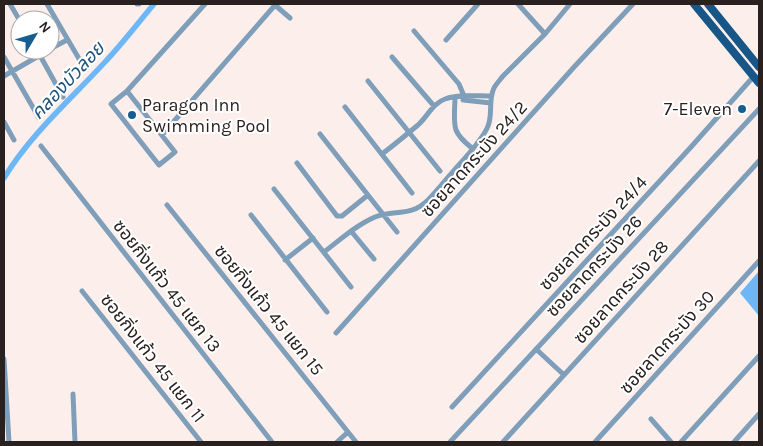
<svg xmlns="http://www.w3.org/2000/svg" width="763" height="446" viewBox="0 0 763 446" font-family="Karla,'Noto Sans Thai',sans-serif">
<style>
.water{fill:#6eb7f6}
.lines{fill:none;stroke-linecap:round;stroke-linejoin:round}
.canal{stroke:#6eb7f6;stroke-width:5.5}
.street{stroke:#7f9eb9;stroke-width:5}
.primary{stroke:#175686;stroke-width:8}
.poi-dot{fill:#165e92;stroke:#fff;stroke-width:2}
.labels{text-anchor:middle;stroke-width:4;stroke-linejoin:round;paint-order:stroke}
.poi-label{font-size:18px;fill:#29211f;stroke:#fff;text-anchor:start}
.street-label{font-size:18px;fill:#29211f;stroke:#fff}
.water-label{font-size:19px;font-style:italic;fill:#1f537d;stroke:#fff}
</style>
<rect width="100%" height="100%" fill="#fcefeb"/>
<path class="water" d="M 759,271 L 759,316 L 740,293 Z"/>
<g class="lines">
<path class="canal" d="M 4,178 C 31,134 70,100 105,62 C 122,44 138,23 154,4"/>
<path class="street" d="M 10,4 L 20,21
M 47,4 L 85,69
M 137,4 L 139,4
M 518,4 L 545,34
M 275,5 L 290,18
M 414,31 L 459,84 L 464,96 L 464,100
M 446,40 L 478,4
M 50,49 L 67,40
M 37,50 L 63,97
M 4,57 L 39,118
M 392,57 L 434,106
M 4,76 L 49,50
M 368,81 L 440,171
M 127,91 L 175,152 L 159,165 L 111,104 L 127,91 L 205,4
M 455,97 C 455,107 453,121 456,130 C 459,138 467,144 473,149
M 463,100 L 491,103
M 345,107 L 412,193
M 4,122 L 14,140
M 320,134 L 397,232
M 162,135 L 276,4
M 41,146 L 272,442
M 382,154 C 394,145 406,135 418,125 C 427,117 433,103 445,99 C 459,94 476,96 491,96
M 297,163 L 337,216 L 342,216 L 368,195
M 274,189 L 351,287
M 167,205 L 348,432
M 251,215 L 327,312
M 351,231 L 374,259
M 324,252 C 340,240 356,225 375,217 C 394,209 410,218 428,200 C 436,192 443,183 451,174 C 461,162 483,140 488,126 C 493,114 488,100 494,88 C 496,84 500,80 503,76 L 545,34 L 570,4
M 285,260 L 313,238
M 82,291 L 201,442
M 336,333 L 575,66 L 633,4
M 536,349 L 564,375
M 4,359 L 9,442
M 73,394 L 75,442
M 452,407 L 691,147 L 754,76
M 651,419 L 671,442
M 337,442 L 348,432 L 356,442
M 450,442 L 759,109
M 503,442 L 759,161
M 595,442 L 759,261
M 681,442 L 759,356
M 734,442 L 759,414"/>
<path class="primary" d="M 694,4 L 759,83
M 708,4 L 759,67"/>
</g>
<g class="poi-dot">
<circle cx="742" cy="109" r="5"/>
<circle cx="132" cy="115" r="5"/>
</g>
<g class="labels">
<g class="poi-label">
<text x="142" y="111">Paragon Inn<tspan x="142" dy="21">Swimming Pool</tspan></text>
<text x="732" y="115" text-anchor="end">7-Eleven</text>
</g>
<g class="street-label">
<text transform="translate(474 159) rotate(-48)" y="6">ซอยลาดกระบัง 24/2</text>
<text transform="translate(593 233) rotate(-47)" y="6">ซอยลาดกระบัง 24/4</text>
<text transform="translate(594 266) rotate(-47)" y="6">ซอยลาดกระบัง 26</text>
<text transform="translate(167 286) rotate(52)" y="6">ซอยกิ่งแก้ว 45 แยก 13</text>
<text transform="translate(621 292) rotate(-48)" y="6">ซอยลาดกระบัง 28</text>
<text transform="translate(269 310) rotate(51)" y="6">ซอยกิ่งแก้ว 45 แยก 15</text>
<text transform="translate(667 342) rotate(-48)" y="6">ซอยลาดกระบัง 30</text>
<text transform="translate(153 358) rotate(52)" y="6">ซอยกิ่งแก้ว 45 แยก 11</text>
</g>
<g class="water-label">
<text transform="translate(67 80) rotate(-47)" y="7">คลองบัวลอย</text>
</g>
</g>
<rect width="763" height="446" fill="none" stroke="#29211f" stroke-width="10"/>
<g transform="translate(35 35) rotate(52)"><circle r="24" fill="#ffffff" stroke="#a9a6a5"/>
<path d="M0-4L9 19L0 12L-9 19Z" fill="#165e92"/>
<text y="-8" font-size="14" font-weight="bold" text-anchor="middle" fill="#29211f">N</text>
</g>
</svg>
